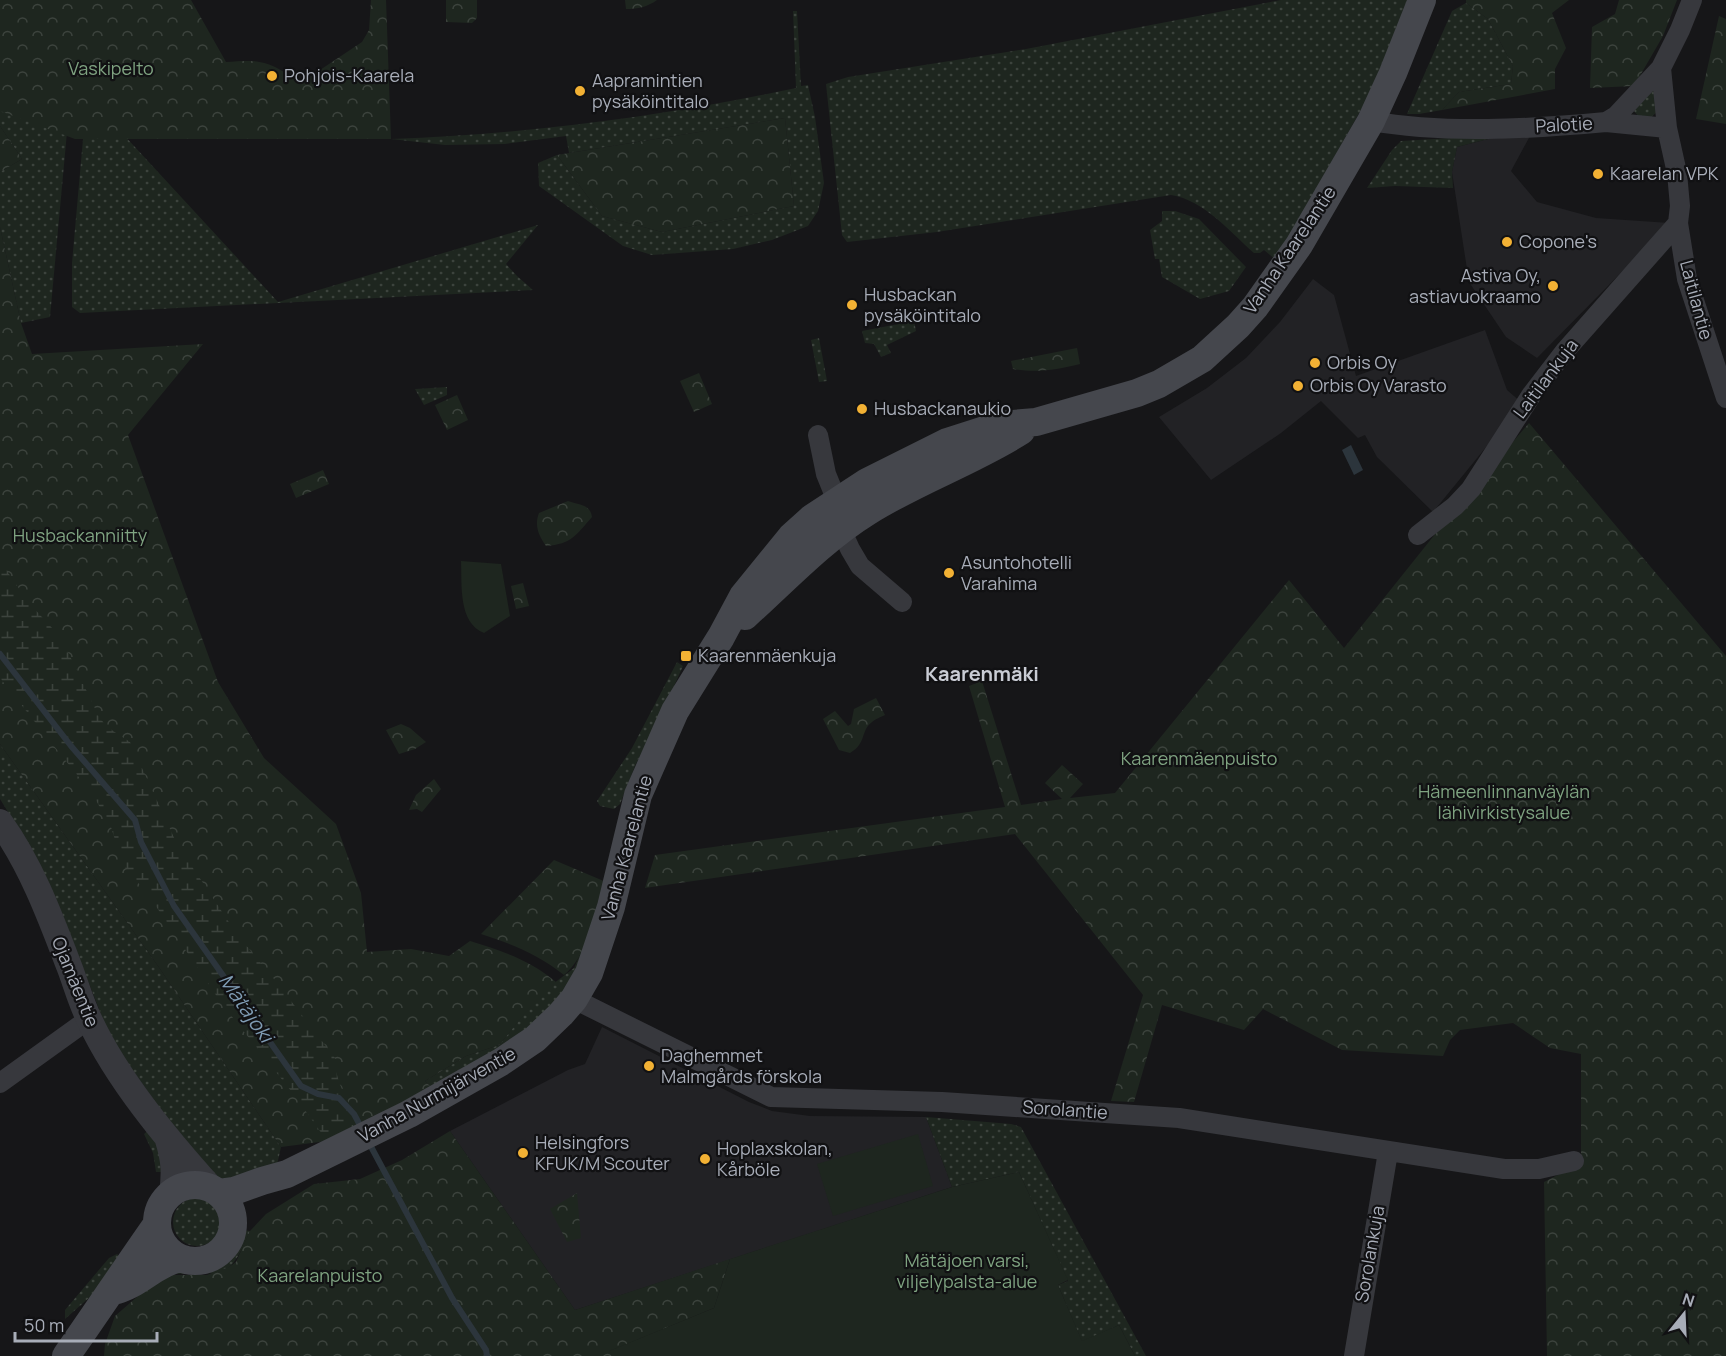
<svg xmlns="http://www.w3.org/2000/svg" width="1726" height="1356" viewBox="0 0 1726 1356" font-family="Manrope,sans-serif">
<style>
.built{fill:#222225}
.grass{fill:url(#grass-dots)}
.forest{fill:url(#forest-crowns)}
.wetland{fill:url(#wetland-marsh)}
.garden{fill:#1e261f}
.water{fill:#2c353c}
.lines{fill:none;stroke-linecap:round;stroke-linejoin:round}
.stream{stroke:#2c353c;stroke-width:6}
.minor{stroke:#37383d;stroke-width:20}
.tertiary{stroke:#37383d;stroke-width:26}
.secondary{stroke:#45474d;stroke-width:28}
.poi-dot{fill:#f2b134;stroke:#111113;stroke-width:2}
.labels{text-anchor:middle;stroke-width:4.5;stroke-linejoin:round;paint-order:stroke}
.park-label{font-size:18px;fill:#7fa381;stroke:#111113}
.poi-label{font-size:18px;fill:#a8adb8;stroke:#111113;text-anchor:start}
.street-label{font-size:18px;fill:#a8adb8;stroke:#111113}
.neighbourhood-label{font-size:20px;font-weight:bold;fill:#c9ccd4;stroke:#111113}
.water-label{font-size:20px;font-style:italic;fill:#7f9bb3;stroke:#111113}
</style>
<defs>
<pattern id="grass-dots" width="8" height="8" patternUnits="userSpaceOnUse" patternTransform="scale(1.5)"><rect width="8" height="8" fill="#1e261f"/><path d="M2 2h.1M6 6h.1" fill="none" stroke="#3c433d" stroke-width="1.8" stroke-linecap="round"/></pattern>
<pattern id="forest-crowns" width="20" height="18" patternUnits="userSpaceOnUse" patternTransform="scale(1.5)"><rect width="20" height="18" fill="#1e261f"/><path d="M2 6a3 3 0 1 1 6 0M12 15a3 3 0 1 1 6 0" fill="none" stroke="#3c433d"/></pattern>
<pattern id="wetland-marsh" width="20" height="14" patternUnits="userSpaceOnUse" patternTransform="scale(1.5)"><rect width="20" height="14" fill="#1e261f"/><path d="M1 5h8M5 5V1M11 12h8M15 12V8" fill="none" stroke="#3c433d"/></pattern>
</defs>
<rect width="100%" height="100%" fill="#161618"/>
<path class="built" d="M 1530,136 L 1511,171 L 1537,202 L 1596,218 L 1670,223 L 1537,358 L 1506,337 L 1469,282 L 1452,172 L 1457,147 L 1488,139 Z
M 1313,279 L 1334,295 L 1356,376 L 1485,330 L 1507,390 L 1522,403 L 1433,512 L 1377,457 L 1365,435 L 1358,438 L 1321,401 L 1281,433 L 1211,480 L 1159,417 L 1207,388 L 1246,358 L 1280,322 Z
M 602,1027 L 749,1102 L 772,1111 L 810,1116 L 926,1117 L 952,1187 L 575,1310 L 450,1131 L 568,1070 L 585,1064 Z"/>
<path class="grass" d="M 1281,0 L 1409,0 L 1383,71 L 1276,260 L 1264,250 L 1260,253 L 1254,253 C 1230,232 1204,200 1171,195 L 937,232 L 847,242 L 842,235 L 826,84 L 848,77 L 1026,49 Z
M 1466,3 L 1488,19 L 1513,66 L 1511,84 L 1459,92 L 1442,110 L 1419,114 L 1407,114 L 1452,11 Z
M 793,11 L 797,11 L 801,86 L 808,85 L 815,117 L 824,183 L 818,211 L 808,226 L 772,240 L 733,249 L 652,255 L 623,246 L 539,186 L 538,163 L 557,155 L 602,216 L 662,232 L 794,206 L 785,118 L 569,153 L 566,136 L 505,144 L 445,145 L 391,139 C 529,134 660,117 796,88 Z
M 1655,81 L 1657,112 L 1649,119 L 1639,117 L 1634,111 Z
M 0,91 L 67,132 L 50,317 L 21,323 L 0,227 L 0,172 L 22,159 L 0,126 Z
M 122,133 L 278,302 L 538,225 L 506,264 L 517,276 L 533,290 L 80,313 L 72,307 L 72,263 L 83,139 Z
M 1484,136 L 1488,139 L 1457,147 L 1452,172 L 1453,188 L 1395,186 L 1367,188 L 1392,150 L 1401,141 Z
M 1162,211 L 1175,211 L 1199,219 L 1246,267 L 1229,291 L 1200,299 L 1162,277 L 1159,259 L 1155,259 L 1150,230 L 1162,221 Z
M 914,321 L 916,331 L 887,345 L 891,353 L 881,357 L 874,344 L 865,343 L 862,331 Z
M 819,338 L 827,381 L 819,382 L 811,340 Z
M 447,387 L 447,395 L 424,405 L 415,389 Z
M 677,662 L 683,666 L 662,713 L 635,766 L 620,804 L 614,809 L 600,806 L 597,801 L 632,748 Z
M 0,744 L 158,966 L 281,1147 L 277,1165 L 222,1180 L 203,1169 L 118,1050 L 104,1022 L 61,911 L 24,838 L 0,799 Z
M 599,911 C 592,931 587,954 578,972 C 548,1028 484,1057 433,1089 L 425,1081 L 466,1056 L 499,1045 L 541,993 L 574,968 Z
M 926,1117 L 1011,1124 L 1021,1127 L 1146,1356 L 1135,1356 L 1119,1325 L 1082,1342 L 1058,1285 L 1068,1281 L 1019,1172 L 952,1187 Z
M 149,1130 L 157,1142 L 165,1172 L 156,1172 L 153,1153 L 144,1134 Z
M173 1222a24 24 0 1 1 48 0a24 24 0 1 1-48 0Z
M 243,1230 L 250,1231 C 229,1281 225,1272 176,1274 L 175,1267 C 211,1270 230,1268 243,1230 Z
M 117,1254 L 122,1258 L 98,1290 L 65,1319 L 65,1310 L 109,1258 Z"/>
<path class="forest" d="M 0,0 L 191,0 L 226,62 C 262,59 268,61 298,81 L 305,80 L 362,42 L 369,30 L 371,0 L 386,0 L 391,139 L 75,139 L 0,111 Z
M 446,0 L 477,0 L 477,18 L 472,23 L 446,22 Z
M 625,0 L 657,0 C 647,7 638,9 626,9 Z
M 1466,0 L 1569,0 L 1552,13 L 1566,48 L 1555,69 L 1555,89 L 1442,110 L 1459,92 L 1511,84 L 1513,66 L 1488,19 L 1466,3 Z
M 1619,0 L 1677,0 L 1663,36 L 1634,86 L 1590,88 L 1592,27 L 1615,14 Z
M 1719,16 L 1726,19 L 1726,124 L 1696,119 Z
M 785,118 L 794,206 L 662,232 L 602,216 L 557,155 Z
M 0,126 L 22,159 L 0,172 Z
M 0,227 L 21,323 L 32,354 L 203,344 L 128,435 L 218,682 L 264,758 L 336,824 L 361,893 L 367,952 L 411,949 L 449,956 L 470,941 C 502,951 530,960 556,982 L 541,994 L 499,1045 L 466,1056 L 425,1081 L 433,1089 L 327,1141 L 281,1147 L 158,966 L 0,744 Z
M 1077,348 L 1080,364 C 1055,370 1038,373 1013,369 L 1011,361 Z
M 699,373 L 712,404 L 694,412 L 680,381 Z
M 457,395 L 468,420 L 447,430 L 435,405 Z
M 1529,423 L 1726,656 L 1726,1356 L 1547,1356 L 1544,1182 L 1581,1163 L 1581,1054 L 1550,1048 L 1513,1023 L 1460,1030 L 1450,1040 L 1443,1056 L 1342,1050 L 1263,1009 L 1244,1030 L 1162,1005 L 1134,1102 L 1111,1101 L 1143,995 L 1015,834 L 645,888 L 655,855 L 1005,807 L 969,686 L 982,681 L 1021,805 L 1062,799 L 1045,783 L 1062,765 L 1083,784 L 1070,798 L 1115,793 L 1289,580 L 1344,648 L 1444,523 Z
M 323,470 L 329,484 L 296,498 L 290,484 Z
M 568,501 C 579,505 590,504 592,517 C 576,535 572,544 546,546 C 539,536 534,526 539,513 Z
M 523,583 L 529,606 L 516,609 L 511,586 Z
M 876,698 L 885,715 C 881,717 875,719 872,722 C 860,731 867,743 850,753 L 839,750 L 823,719 L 835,711 L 848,726 L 851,724 L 854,709 Z
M 401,724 L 410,728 L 426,742 L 415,749 L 399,754 L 386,730 Z
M 434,779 L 441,789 L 422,812 L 417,809 L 409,810 L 416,795 Z
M 554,860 L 606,882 C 600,908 585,959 564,975 C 539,955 512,944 481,934 Z
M 450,1131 L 575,1310 L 730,1259 L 714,1308 L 610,1351 L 612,1356 L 104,1356 L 105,1344 L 115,1316 L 145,1290 L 169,1275 L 207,1275 L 229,1267 L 236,1262 L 250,1231 L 266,1214 L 314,1184 L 360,1179 L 402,1160 Z
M 577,1193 L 581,1238 L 567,1242 L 550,1209 Z"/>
<path class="wetland" d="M 0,561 L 29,603 L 53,629 L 68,652 L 100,719 L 113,731 L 130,742 L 176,842 L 236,933 L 274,979 L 335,1058 C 335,1084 349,1103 362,1124 L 327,1141 L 295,1096 L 222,1004 L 147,893 L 123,865 L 111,827 L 93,795 L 0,678 Z"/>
<path class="garden" d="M 461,561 L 501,564 L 510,616 L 484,633 C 458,623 462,584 461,561 Z
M 918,1134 L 933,1186 L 833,1216 L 817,1164 Z
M 1019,1172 L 1068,1280 L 1058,1285 L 1082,1341 L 1119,1325 L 1135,1356 L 612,1356 L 609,1351 L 714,1308 L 730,1259 L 952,1187 Z"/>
<path class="water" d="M 1351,445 L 1363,470 L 1354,475 L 1342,450 Z"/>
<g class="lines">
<path class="stream" d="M 0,654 L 71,746 L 135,820 L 141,842 L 174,906 L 301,1086 L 318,1094 L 339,1098 L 354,1114 L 362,1129
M 368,1141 L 452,1298 L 486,1350 L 487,1356"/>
<path class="minor" d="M 1661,68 L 1667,128
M 1371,121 C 1445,134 1530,129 1606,122 L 1616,116 L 1661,68 L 1680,30 L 1692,0
M 1606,122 L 1667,128 L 1677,173 L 1680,206 L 1678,223 L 1687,279 L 1726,398
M 818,435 L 826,474 L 837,501 L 841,529 L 850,549 L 860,566 L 902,602
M 1418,535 L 1455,506 L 1471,489 L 1532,394 L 1565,351 L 1678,223
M 574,999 L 771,1097 L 942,1102 L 1179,1118 L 1504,1169 L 1539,1169 L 1574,1161
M 0,1083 L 89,1019
M 1354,1356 L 1388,1152"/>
<path class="tertiary" d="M 0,822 C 31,865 50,916 69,966 C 76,984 81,1003 90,1021 C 117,1079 167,1139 210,1187
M 168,1140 C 174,1159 175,1173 172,1193"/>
<path class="secondary" d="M 745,616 C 785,580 822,540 867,512 C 916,481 972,462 1021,431
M157 1223a38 38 0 1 1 76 0a38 38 0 1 1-76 0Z
M 219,1193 L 234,1191 L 262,1181 L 287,1174 L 409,1114 L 501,1062 L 535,1039 L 561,1014 L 574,999 L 589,973 L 611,907 L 638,795 L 675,711 L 721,637 L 743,596 L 791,537 L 812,518 L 867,482 L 947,442 L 1000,425 L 1036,422 L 1137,393 L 1159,384 L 1202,359 L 1238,326 L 1255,307 L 1299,245 L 1371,121 L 1393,73 L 1422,0
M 113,1291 C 138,1286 155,1263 180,1258
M 66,1356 C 97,1312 126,1268 157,1224"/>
</g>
<g class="poi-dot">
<circle cx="272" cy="76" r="6"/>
<circle cx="580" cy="91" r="6"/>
<circle cx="1598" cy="174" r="6"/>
<circle cx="1507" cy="242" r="6"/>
<circle cx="1553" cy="286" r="6"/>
<circle cx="852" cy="305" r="6"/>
<circle cx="1315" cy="363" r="6"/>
<circle cx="1298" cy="386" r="6"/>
<circle cx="862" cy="409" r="6"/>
<circle cx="949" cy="573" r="6"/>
<rect x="680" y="650" width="12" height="12" rx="3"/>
<circle cx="649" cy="1066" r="6"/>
<circle cx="523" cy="1153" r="6"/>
<circle cx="705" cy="1159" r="6"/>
</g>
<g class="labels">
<g class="park-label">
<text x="111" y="75">Vaskipelto</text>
<text x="80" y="542">Husbackanniitty</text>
<text x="1199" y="765">Kaarenmäenpuisto</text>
<text x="1504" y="798">Hämeenlinnanväylän<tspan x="1504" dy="21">lähivirkistysalue</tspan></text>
<text x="967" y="1267">Mätäjoen varsi,<tspan x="967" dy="21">viljelypalsta-alue</tspan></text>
<text x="320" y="1282">Kaarelanpuisto</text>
</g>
<g class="poi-label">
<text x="284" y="82">Pohjois-Kaarela</text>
<text x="592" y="87">Aapramintien<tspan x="592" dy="21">pysäköintitalo</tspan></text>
<text x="1610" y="180">Kaarelan VPK</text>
<text x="1519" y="248">Copone's</text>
<text x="1541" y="282" text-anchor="end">Astiva Oy,<tspan x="1541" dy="21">astiavuokraamo</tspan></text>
<text x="864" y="301">Husbackan<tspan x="864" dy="21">pysäköintitalo</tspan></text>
<text x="1327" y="369">Orbis Oy</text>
<text x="1310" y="392">Orbis Oy Varasto</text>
<text x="874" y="415">Husbackanaukio</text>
<text x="961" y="569">Asuntohotelli<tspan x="961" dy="21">Varahima</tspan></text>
<text x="698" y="662">Kaarenmäenkuja</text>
<text x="661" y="1062">Daghemmet<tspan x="661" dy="21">Malmgårds förskola</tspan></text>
<text x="535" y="1149">Helsingfors<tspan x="535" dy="21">KFUK/M Scouter</tspan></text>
<text x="717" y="1155">Hoplaxskolan,<tspan x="717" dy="21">Kårböle</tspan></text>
</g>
<g class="street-label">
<text transform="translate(1564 125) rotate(-3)" y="6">Palotie</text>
<text transform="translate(1290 250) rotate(-56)" y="6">Vanha Kaarelantie</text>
<text transform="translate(1696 300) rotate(75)" y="6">Laitilantie</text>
<text transform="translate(1546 379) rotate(-53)" y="6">Laitilankuja</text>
<text transform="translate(627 848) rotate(-75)" y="6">Vanha Kaarelantie</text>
<text transform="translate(75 982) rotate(68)" y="6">Ojamäentie</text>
<text transform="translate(437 1095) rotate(-29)" y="6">Vanha Nurmijärventie</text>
<text transform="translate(1065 1110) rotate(4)" y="6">Sorolantie</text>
<text transform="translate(1370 1254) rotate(-80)" y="6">Sorolankuja</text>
</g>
<g class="neighbourhood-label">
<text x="982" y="681">Kaarenmäki</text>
</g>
<g class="water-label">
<text transform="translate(246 1008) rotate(55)" y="7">Mätäjoki</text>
</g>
</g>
<g transform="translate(1684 1314) rotate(18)" stroke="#111113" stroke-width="4.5" paint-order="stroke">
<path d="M0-4.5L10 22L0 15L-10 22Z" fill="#a8adb8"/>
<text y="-9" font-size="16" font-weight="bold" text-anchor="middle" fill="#a8adb8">N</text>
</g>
<path d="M15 1332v9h142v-9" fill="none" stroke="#a8adb8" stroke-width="3"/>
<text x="24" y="1332" font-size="18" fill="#a8adb8" stroke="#111113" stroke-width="4.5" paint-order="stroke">50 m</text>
</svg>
